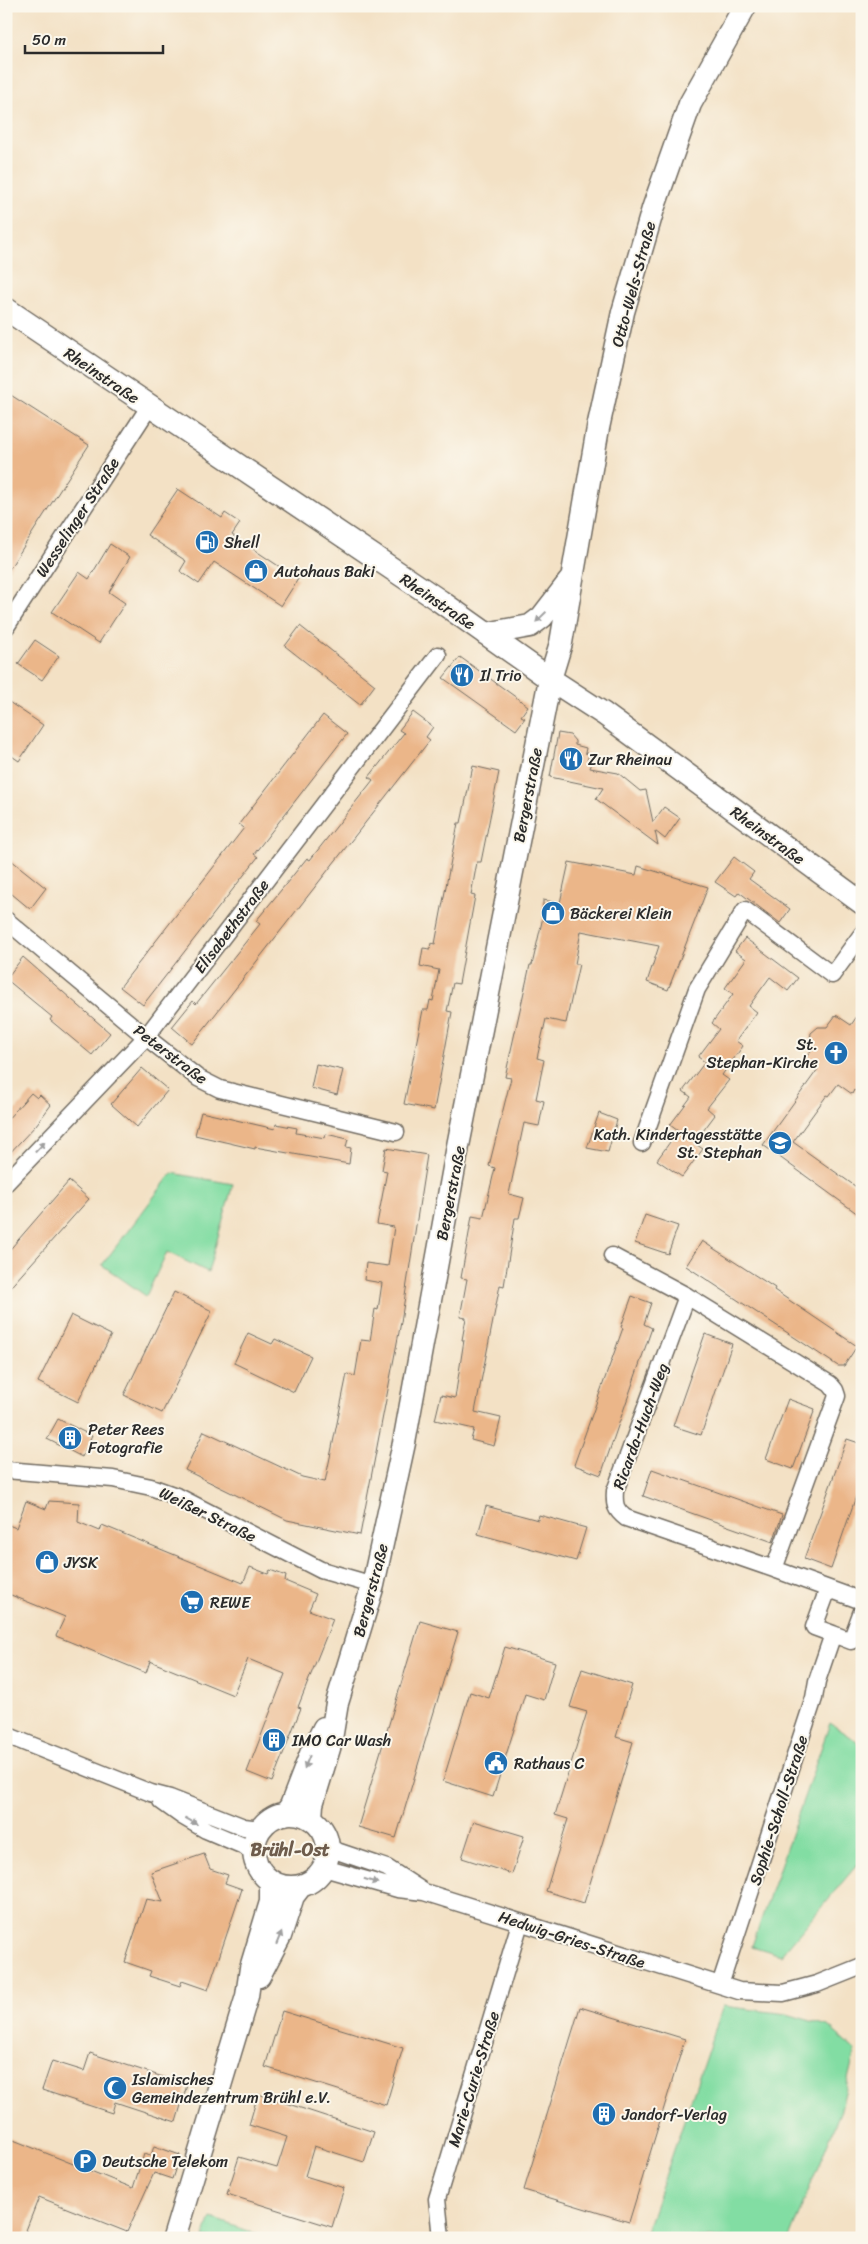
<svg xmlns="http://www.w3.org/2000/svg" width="868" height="2244" viewBox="0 0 868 2244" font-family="Sriracha,sans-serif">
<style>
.green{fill:#82dda3;stroke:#568467}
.building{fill:#ebb689}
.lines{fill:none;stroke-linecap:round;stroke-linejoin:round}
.street-casing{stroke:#716b61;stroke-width:19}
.secondary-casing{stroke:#716b61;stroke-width:25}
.street{stroke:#fff;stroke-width:16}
.secondary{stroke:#fff;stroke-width:22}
.oneway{fill:#a0a0a0}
.labels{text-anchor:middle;stroke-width:4;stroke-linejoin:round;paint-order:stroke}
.street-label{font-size:16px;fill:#2b2b2b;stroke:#fbf7ec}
.poi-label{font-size:16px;fill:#2b2b2b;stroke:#fbf7ec;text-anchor:start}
.neighbourhood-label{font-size:18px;font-weight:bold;fill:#6e5c4c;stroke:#fbf7ec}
</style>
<rect width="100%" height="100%" fill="#fbf7ec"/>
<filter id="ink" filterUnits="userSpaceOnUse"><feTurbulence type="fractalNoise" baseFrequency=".02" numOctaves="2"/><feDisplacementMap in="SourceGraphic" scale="10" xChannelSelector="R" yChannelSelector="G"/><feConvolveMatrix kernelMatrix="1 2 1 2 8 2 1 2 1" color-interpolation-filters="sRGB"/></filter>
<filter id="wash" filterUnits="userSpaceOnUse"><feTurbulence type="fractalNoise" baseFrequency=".0096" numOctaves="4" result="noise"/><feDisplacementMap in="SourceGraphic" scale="20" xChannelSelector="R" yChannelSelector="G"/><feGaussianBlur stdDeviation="1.12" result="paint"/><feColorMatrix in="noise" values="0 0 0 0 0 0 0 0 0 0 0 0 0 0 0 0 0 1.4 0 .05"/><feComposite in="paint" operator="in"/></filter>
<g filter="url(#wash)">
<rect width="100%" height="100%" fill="#f3e1c5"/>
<path class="green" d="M 172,1173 L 233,1184 L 208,1272 L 167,1252 L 146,1296 L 102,1265 Z
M 830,1723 L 851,1737 L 862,1747 L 862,1859 L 781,1955 L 752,1946 Z
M 723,2006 L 787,2014 L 828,2026 L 855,2050 L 840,2113 L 789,2238 L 644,2238 Z
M 211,2218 L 269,2238 L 204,2238 Z"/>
<g id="blocks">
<path class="building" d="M 6,392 L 89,445 L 6,574 Z
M 178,489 L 222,518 L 225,513 L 240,523 L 232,535 L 298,579 L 281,606 L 214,562 L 199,584 L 180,571 L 186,561 L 147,535 Z
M 110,544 L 130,557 L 109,592 L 125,603 L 99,643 L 52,612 L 79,572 L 89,579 Z
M 300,626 L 375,685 L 360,705 L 285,646 Z
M 35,640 L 59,656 L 42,680 L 18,664 Z
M 460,657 L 528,706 L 521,716 L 525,718 L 516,730 L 443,678 Z
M 6,700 L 43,725 L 19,761 L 6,752 Z
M 413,712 L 433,727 L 426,737 L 430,740 L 192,1044 L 172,1027 L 193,1001 L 196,1004 L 260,924 L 256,921 L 307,858 L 310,860 L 373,780 L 369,777 L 404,733 L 399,730 Z
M 323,715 L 347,734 L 254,854 L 258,857 L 143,1005 L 120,987 L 244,828 L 239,824 Z
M 558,733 L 570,735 L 575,741 L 575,745 L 586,748 L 585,753 L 589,754 L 587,762 L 592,763 L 590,768 L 618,773 L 640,791 L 646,790 L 653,822 L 664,807 L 680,818 L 665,839 L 655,831 L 658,845 L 596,799 L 603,788 L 550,777 Z
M 473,766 L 499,772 L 481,862 L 477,862 L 471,895 L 475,896 L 459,984 L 453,983 L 447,1011 L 452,1012 L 434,1110 L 404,1104 L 423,1010 L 428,1010 L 430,1000 L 433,1001 L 439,970 L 420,966 L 423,948 L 430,949 L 431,943 L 435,944 L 458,823 L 461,823 Z
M 6,856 L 46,888 L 30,909 L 6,889 Z
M 734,857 L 754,872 L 749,879 L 790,909 L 780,923 L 739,892 L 736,896 L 715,882 Z
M 569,862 L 636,875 L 638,866 L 708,887 L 668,990 L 647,982 L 659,946 L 581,931 L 575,964 L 579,964 L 566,1023 L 546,1019 L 537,1058 L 544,1060 L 536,1099 L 544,1101 L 539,1126 L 524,1123 L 509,1194 L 524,1198 L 519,1218 L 515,1218 L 504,1286 L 500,1285 L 475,1412 L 501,1418 L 494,1446 L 471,1440 L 474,1429 L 435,1420 L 441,1395 L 455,1398 L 464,1340 L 462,1340 L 466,1318 L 460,1317 L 467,1279 L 461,1278 L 468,1239 L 472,1216 L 483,1218 L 495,1168 L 489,1166 L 511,1078 L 505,1077 L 530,965 L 532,965 L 543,917 L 543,900 L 560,903 Z
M 745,938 L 798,978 L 788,991 L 770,977 L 749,1006 L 757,1012 L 736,1041 L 743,1046 L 722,1075 L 729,1080 L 707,1108 L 715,1115 L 694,1143 L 703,1149 L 682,1177 L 657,1160 L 678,1131 L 670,1125 L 691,1097 L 683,1091 L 705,1062 L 698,1057 L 719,1029 L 712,1023 L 733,994 L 725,988 L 746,959 L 735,951 Z
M 23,957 L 110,1033 L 92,1055 L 50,1020 L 52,1017 L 6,979 Z
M 862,1009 L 862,1096 L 854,1090 L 852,1094 L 838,1084 L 829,1096 L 827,1095 L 793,1142 L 862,1191 L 862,1217 L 763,1145 L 818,1069 L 805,1059 L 814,1046 L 810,1040 L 811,1033 L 818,1027 L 827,1027 L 836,1015 L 851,1025 Z
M 316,1064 L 343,1070 L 337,1095 L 311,1088 Z
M 142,1068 L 168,1090 L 137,1127 L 111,1104 Z
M 31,1093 L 37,1098 L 40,1095 L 51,1105 L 36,1125 L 6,1157 L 6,1121 Z
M 201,1112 L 275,1129 L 276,1124 L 297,1128 L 296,1133 L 325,1138 L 326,1134 L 348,1139 L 346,1147 L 351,1148 L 349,1164 L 255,1147 L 255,1149 L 195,1135 Z
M 599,1113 L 617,1120 L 608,1152 L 587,1148 Z
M 386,1148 L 427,1155 L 401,1322 L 360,1535 L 287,1520 L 185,1470 L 204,1431 L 302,1477 L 325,1482 L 347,1374 L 355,1376 L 361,1340 L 370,1341 L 375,1309 L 378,1310 L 382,1283 L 364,1280 L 366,1263 L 388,1266 L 394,1227 L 377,1224 L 387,1171 L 382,1170 Z
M 69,1181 L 89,1199 L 6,1292 L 6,1254 Z
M 645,1215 L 678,1226 L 668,1254 L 635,1243 Z
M 702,1241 L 775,1288 L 774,1290 L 857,1346 L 844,1366 L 838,1366 L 686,1266 Z
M 174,1292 L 212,1311 L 162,1413 L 124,1395 Z
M 632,1296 L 651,1303 L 644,1324 L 652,1328 L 601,1475 L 574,1465 L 623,1328 L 621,1327 Z
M 71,1315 L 111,1335 L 78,1402 L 38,1382 Z
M 248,1333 L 272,1344 L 275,1339 L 311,1356 L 294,1392 L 234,1363 Z
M 705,1334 L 732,1344 L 701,1435 L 673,1426 Z
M 788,1399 L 815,1409 L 793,1469 L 766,1459 Z
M 58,1419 L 92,1436 L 82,1457 L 47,1439 Z
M 847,1439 L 862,1444 L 862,1479 L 831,1569 L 804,1559 Z
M 652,1469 L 782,1515 L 773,1542 L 643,1496 Z
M 26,1501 L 46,1509 L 49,1501 L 79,1503 L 78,1522 L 100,1531 L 102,1525 L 243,1583 L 250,1567 L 268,1574 L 270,1570 L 286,1576 L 285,1581 L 316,1594 L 309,1610 L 333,1619 L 298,1707 L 301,1708 L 272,1782 L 247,1772 L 285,1674 L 248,1659 L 233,1695 L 150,1661 L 146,1673 L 56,1636 L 65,1617 L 6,1593 L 6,1524 L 16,1528 Z
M 486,1506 L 538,1520 L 539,1515 L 586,1528 L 576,1561 L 478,1534 Z
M 420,1621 L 458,1632 L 396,1838 L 358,1827 Z
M 505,1647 L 555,1662 L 544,1700 L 525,1694 L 493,1797 L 443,1781 L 470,1692 L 489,1698 Z
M 582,1669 L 632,1685 L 616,1737 L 633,1742 L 584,1903 L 546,1891 L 568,1819 L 555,1815 L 587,1712 L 570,1707 Z
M 474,1821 L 524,1836 L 512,1874 L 462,1858 Z
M 204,1854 L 210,1869 L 228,1875 L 225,1883 L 242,1889 L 208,1990 L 182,1981 L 180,1986 L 149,1976 L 151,1971 L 125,1962 L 146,1899 L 163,1902 L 151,1872 Z
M 580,2007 L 685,2039 L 629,2222 L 524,2190 Z
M 282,2011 L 403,2048 L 386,2105 L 265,2067 Z
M 90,2053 L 187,2085 L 176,2122 L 115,2102 L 112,2113 L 42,2090 L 52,2061 L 84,2071 Z
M 258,2094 L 374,2132 L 364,2162 L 314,2146 L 305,2176 L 344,2188 L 332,2227 L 227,2194 L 239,2157 L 277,2168 L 287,2137 L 249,2125 Z
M 6,2137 L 133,2188 L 144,2154 L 151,2156 L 154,2146 L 180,2155 L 172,2179 L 154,2173 L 127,2232 L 39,2197 L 23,2238 L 6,2238 Z"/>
</g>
</g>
<g filter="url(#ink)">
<use href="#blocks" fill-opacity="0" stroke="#716b61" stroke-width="1"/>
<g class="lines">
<g class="street-casing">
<path id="street" d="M 6,627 L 149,407
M 6,920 L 146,1037 L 198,1078 L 220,1089 L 396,1132
M 642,1143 L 697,989 L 745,910 L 832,975 L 862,934
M 6,1183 L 146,1037 L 438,655
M 612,1256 L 687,1296 L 830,1384 L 835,1390 L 837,1396 L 774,1569 L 862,1601
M 687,1296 L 615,1491 C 614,1504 615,1510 626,1518 L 774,1569
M 6,1470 L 113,1479 L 151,1487 L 179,1497 L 321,1570 L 373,1585
M 833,1634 L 851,1641 L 862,1611
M 6,1735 L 151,1793 L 170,1798 L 244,1827 L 260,1829
M 161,1801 L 182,1816 L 206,1830 L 246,1847 L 253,1854
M 324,1868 L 398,1889 L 424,1892 L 387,1868 L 328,1848
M 424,1892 L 739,1991 L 783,1993 L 817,1984 L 862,1966
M 720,1985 L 814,1698 L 817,1681 L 833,1634 L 814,1627 L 828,1589
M 441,2238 L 437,2199 L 520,1923"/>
</g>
<g class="secondary-casing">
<path id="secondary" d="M 6,309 L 440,601 L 550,679 L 604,714 L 862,903
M 486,634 L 530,626 L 542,617 L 569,582
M254 1850a37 37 0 1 1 74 0a37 37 0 1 1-74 0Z
M 285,1814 L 291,1806 L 311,1754 L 324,1728
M 311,1819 L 312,1804 L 330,1745 L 337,1703 L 373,1585 L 404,1443 L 458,1146 L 550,679 L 561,643 L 598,428 L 623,312 L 653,209 L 690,104 L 745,6
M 259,1976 L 280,1936 L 293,1896 L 300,1887
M 174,2238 L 247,1996 L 251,1968 L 271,1902 L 271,1883"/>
</g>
<use href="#street" class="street"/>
<use href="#secondary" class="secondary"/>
</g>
<defs><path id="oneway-solid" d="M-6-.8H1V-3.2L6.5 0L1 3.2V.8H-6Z" transform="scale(1.25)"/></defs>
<g class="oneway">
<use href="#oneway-solid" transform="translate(541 617) rotate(136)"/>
<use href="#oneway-solid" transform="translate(40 1147) rotate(-47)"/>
<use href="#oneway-solid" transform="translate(307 1762) rotate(112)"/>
<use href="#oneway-solid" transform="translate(191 1821) rotate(29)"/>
<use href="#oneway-solid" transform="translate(371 1881) rotate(17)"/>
<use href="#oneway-solid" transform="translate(279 1938) rotate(-68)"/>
</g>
</g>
<defs>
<g id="fuel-disc" transform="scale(1.25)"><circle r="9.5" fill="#1f6fb2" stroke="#fbf7ec"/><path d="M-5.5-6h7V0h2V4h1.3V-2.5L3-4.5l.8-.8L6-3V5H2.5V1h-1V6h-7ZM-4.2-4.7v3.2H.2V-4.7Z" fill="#fff"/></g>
<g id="shop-disc" transform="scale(1.25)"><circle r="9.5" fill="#1f6fb2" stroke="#fbf7ec"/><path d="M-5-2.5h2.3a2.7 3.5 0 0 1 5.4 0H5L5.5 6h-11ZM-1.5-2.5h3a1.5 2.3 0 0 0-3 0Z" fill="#fff"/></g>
<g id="restaurant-disc" transform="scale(1.25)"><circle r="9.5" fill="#1f6fb2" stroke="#fbf7ec"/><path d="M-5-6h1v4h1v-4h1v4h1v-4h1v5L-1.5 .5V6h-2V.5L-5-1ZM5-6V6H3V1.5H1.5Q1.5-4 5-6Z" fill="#fff"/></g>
<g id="church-disc" transform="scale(1.25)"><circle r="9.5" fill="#1f6fb2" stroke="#fbf7ec"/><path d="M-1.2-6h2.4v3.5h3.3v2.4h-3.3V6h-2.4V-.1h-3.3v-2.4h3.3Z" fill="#fff"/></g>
<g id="school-disc" transform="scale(1.25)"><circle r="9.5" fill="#1f6fb2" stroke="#fbf7ec"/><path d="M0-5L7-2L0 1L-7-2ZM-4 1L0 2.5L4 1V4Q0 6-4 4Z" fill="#fff"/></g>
<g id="building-disc" transform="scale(1.25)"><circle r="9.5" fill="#1f6fb2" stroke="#fbf7ec"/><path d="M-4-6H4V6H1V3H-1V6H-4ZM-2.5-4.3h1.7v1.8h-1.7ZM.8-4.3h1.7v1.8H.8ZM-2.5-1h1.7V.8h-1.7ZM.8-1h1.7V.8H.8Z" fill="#fff"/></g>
<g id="supermarket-disc" transform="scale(1.25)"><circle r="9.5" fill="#1f6fb2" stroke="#fbf7ec"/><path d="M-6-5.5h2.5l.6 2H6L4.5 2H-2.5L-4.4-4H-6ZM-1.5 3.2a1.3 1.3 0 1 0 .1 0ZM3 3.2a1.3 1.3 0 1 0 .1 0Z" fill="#fff"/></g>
<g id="civic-disc" transform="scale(1.25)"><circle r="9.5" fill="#1f6fb2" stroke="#fbf7ec"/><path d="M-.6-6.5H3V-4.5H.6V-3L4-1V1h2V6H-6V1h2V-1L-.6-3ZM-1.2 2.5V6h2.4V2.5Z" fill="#fff"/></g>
<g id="mosque-disc" transform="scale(1.25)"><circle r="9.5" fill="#1f6fb2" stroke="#fbf7ec"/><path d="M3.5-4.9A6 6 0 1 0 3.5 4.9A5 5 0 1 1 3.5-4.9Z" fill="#fff"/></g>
<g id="parking-disc" transform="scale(1.25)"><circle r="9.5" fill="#1f6fb2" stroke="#fbf7ec"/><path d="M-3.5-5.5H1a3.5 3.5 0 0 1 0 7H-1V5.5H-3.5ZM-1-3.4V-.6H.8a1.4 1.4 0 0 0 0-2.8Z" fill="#fff"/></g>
</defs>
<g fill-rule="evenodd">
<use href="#fuel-disc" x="207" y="542"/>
<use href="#shop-disc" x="256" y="571"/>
<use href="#restaurant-disc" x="462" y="675"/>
<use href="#restaurant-disc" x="571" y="759"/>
<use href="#shop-disc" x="553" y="913"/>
<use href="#church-disc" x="836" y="1053"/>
<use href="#school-disc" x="780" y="1143"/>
<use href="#building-disc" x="70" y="1438"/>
<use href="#shop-disc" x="47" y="1562"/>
<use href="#supermarket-disc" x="192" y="1602"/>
<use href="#building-disc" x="274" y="1740"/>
<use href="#civic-disc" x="496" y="1763"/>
<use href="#mosque-disc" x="115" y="2088"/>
<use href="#building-disc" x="604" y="2114"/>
<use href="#parking-disc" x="85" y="2161"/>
</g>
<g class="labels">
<g class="street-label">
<text transform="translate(633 284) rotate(-75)" y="6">Otto-Wels-Straße</text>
<text transform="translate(102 375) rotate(34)" y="6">Rheinstraße</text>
<text transform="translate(77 517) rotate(-57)" y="6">Wesselinger Straße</text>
<text transform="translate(438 601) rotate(34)" y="6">Rheinstraße</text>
<text transform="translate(527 795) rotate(-79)" y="6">Bergerstraße</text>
<text transform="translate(768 835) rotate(36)" y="6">Rheinstraße</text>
<text transform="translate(231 926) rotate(-53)" y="6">Elisabethstraße</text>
<text transform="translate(171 1054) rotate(37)" y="6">Peterstraße</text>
<text transform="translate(450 1193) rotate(-79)" y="6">Bergerstraße</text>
<text transform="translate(640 1426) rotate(-70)" y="6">Ricarda-Huch-Weg</text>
<text transform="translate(208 1514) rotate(26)" y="6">Weißer Straße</text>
<text transform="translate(370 1590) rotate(-75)" y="6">Bergerstraße</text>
<text transform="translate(778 1810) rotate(-72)" y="6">Sophie-Scholl-Straße</text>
<text transform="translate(572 1939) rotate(18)" y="6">Hedwig-Gries-Straße</text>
<text transform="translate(473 2079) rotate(-73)" y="6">Marie-Curie-Straße</text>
</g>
<g class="poi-label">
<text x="224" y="548">Shell</text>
<text x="274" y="577">Autohaus Baki</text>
<text x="480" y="681">Il Trio</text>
<text x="588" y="765">Zur Rheinau</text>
<text x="570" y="919">Bäckerei Klein</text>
<text x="818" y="1050" text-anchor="end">St.<tspan x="818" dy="18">Stephan-Kirche</tspan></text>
<text x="762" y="1140" text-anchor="end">Kath. Kindertagesstätte<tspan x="762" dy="18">St. Stephan</tspan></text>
<text x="88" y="1435">Peter Rees<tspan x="88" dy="18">Fotografie</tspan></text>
<text x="64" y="1568">JYSK</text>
<text x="210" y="1608">REWE</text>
<text x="292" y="1746">IMO Car Wash</text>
<text x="514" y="1769">Rathaus C</text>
<text x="132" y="2085">Islamisches<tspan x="132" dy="18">Gemeindezentrum Brühl e.V.</tspan></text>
<text x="622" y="2120">Jandorf-Verlag</text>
<text x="102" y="2167">Deutsche Telekom</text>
</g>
<g class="neighbourhood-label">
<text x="290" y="1856">Brühl-Ost</text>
</g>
</g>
<rect width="868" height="2244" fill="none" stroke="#fbf7ec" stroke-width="25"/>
<path d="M25 45v8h138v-8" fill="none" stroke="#2b2b2b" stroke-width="2.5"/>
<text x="32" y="45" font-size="15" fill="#2b2b2b" stroke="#fbf7ec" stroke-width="4" paint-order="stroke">50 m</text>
</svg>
